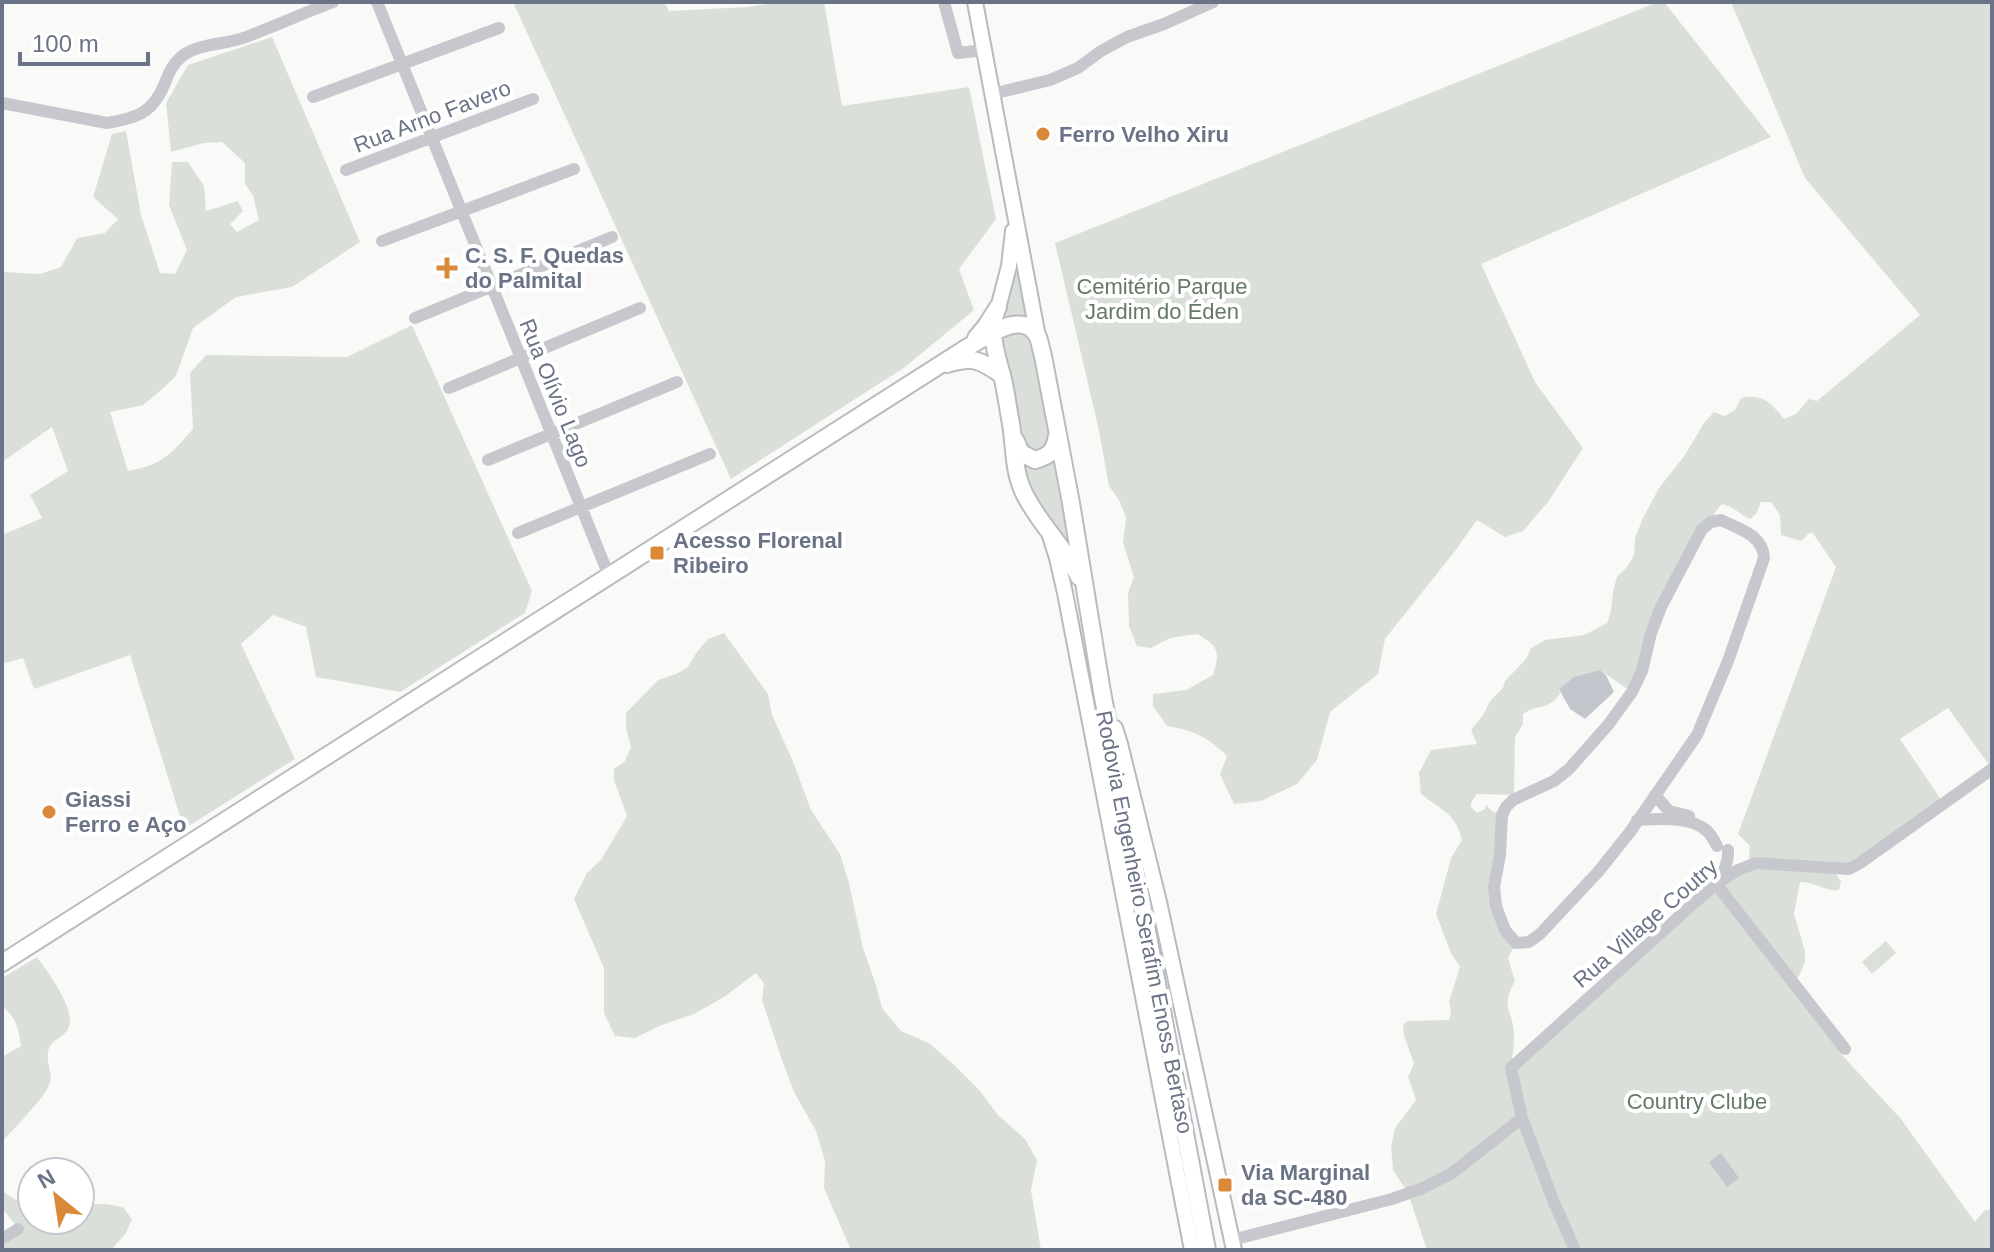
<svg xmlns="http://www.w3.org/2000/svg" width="1994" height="1252" viewBox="0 0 1994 1252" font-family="Helvetica,sans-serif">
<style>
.green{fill:#dae0d9;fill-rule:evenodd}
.water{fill:#c2c7ce}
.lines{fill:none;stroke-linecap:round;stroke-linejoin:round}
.major-casing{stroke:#b7babf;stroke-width:18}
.highway-casing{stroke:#b9bbbf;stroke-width:20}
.minor{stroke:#c6c8cd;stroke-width:12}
.major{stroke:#fff;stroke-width:14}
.highway{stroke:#fff;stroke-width:16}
.poi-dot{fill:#d98938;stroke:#fff;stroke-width:3}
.labels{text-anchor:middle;stroke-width:8;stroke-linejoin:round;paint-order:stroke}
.street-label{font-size:22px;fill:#6b7387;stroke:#fff}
.poi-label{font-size:22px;font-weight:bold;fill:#6b7387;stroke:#fff;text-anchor:start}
.park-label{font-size:22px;fill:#657966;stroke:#fff}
</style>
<rect width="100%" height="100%" fill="#f9faf8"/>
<path class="green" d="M 513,2 L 664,2 L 669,11 L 747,7 L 781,2 L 824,2 L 842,106 L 969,87 L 996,219 L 959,269 L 974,310 L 905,367 L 731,479 Z
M 1658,2 L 1664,2 L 1771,137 L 1481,264 L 1535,382 L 1583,448 L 1548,502 L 1523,531 L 1505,537 L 1477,520 L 1455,551 L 1385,639 L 1378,674 L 1330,712 L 1317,760 L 1297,784 L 1261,801 L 1234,804 L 1220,774 L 1227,756 C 1208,737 1193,730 1167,726 L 1153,706 L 1153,694 L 1186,690 L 1213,675 C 1220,652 1219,646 1197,634 L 1170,638 L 1151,648 L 1137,646 L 1129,626 L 1128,593 L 1134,577 L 1123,543 L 1126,517 L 1119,500 L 1109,486 L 1098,426 L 1055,243 Z
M 1731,2 L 1992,2 L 1992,769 L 1948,708 L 1900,739 L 1944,804 L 1860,863 L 1833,870 L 1841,881 L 1839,890 C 1827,892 1815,882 1800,882 L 1794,914 L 1805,951 L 1805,962 L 1799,976 L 1793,982 L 1845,1049 L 1841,1054 L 1901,1119 L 1975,1222 L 1984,1211 L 1992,1209 L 1992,1250 L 1427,1250 L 1408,1193 L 1393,1170 L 1391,1147 L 1395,1128 L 1416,1100 L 1408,1077 L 1414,1064 L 1404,1035 L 1403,1024 L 1408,1021 L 1449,1020 L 1451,1013 L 1449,1001 L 1460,967 L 1451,953 L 1436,914 L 1451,858 L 1462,840 C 1455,812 1442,811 1421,794 L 1419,773 L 1431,750 L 1477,744 L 1471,730 L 1483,715 L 1491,700 L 1503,688 L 1505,681 L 1526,659 L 1531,648 L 1545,640 L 1584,635 L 1607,623 L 1611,611 L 1613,591 L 1617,577 L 1627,567 L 1634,555 L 1635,538 L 1643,518 L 1659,488 L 1685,455 L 1704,423 L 1714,412 L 1725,416 L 1735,410 L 1741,398 C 1763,393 1771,403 1784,419 L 1796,414 L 1809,399 L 1817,401 L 1920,315 L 1805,178 ZM 1761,502 L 1771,502 L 1780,515 L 1781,535 L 1801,541 L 1808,534 L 1812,532 L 1836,567 L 1738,834 L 1750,846 L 1748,865 L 1694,903 L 1511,1067 C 1512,1056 1515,1044 1514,1033 C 1512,1007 1500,1009 1515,981 L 1508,958 L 1516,943 L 1494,887 L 1502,815 L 1492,811 L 1486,805 L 1485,809 L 1477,813 L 1471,807 L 1471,803 L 1477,794 L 1514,795 L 1515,737 L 1523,724 L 1523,714 C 1539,703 1546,712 1560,694 L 1559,689 L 1600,670 L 1632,692 L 1661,607 L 1716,511 L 1722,504 C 1735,507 1738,514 1750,519 L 1756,514 Z
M 272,37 L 360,242 L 292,287 L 236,297 L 193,328 L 176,376 L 160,391 L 143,405 L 110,412 L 128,471 C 162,465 171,454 193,429 L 190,373 L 206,355 L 347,357 L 412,325 L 532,591 L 525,613 L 400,692 L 316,677 L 306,627 L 273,615 L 241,644 L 295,759 L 184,829 L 130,655 L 34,689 L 23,658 L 2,664 L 2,535 L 42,518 L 30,495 L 68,471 L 52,427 L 2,462 L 2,272 L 40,274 L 61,267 L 77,238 L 105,233 L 118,219 L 93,197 L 112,134 L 126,131 L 141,215 L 160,273 L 175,274 L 187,250 L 169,205 L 172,162 L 188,162 L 204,186 L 206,211 L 238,201 L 243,211 L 230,224 L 237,232 L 259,220 L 253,196 L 245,184 L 245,163 L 222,142 L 204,143 L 171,152 L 166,103 L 188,65 Z
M 1016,263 L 1027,314 L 1000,325 Z
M 1023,332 L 1031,339 L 1051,439 L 1049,444 L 1035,454 L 1022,448 L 1001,345 L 1007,334 Z
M 1055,460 L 1073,550 L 1038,511 L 1017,461 L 1033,465 Z
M 724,633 L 768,694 L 772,715 L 792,759 L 811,810 L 840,854 L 849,883 L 863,948 L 876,985 L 882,1008 L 901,1031 L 929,1043 L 953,1064 L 980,1091 L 998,1115 L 1025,1139 L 1037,1160 L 1031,1190 L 1041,1250 L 851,1250 L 824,1188 L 825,1161 L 816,1131 L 795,1094 L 783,1063 L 762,1000 L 764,984 L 756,973 L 724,997 L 694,1014 L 659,1026 L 635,1038 L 615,1036 L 604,1013 L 604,968 L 574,899 L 587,873 L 601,860 L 627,816 L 614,780 L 614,769 L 625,761 L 631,747 L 626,728 L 626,713 L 658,680 L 676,674 L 688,667 L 696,653 L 708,639 Z
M 1886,941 L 1896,953 L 1872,974 L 1862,962 Z
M 37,957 C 47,971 78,1011 68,1029 C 63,1038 50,1040 48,1052 C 46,1062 53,1073 50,1083 C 45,1098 13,1129 2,1142 L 2,1057 L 21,1046 C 18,1027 17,1019 2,1006 L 2,978 Z
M 2,1191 L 18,1201 L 32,1202 L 32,1220 L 80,1220 L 80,1204 L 106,1204 L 123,1207 L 132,1219 L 126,1233 L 111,1250 L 2,1250 L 2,1246 L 22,1233 L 2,1208 Z"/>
<path class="water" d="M 1600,670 L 1606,675 L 1614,692 L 1585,719 L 1570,709 L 1559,689 L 1574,677 Z
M 1721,1153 L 1739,1178 L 1727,1187 L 1709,1162 Z"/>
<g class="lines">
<g class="major-casing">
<path id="major" d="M 975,2 L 1038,337
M 996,316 L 1009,266 L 1013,231
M 1050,536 L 1057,558 L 1065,593 L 1192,1250
M 1115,728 L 1120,744 L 1159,902 L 1234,1250"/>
</g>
<g class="highway-casing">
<path id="highway" d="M 993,333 C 994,349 998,361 1002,375 C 1006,391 1008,408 1011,424 C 1015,448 1013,472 1025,495 C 1040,525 1065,547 1079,577
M 976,338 L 986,326 L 998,307
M 947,364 C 974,356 980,360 1002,375
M 1016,441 L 1021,453 L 1035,460 C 1050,456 1054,451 1057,436
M 2,963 L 968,347 C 987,337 1022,308 1038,337 C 1040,342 1041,350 1043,356 L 1071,503 L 1102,692 L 1207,1250"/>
</g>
<path class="minor" d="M 377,2 L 609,576
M 944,2 L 958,53 L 984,50
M 992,94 L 1050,80 L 1078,68 L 1101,51 L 1127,37 L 1164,24 L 1213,2
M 313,97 L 499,28
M 2,103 L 107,123 C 137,118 153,113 165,83 C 169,73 172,65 181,57 C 198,43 225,45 246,37 C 275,26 304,13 333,2
M 346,170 L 533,99
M 382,241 L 574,169
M 415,318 L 612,237
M 449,388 L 640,308
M 488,460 L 677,382
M 1721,520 C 1739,529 1763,535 1764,558 L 1728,661 L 1697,735 L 1630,832 L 1598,872 L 1540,934 L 1529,942 L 1516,943 L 1505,930 L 1496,906 L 1494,887 L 1500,855 L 1502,815 L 1506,807 L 1513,800 L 1554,781 L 1569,769 L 1608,725 L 1632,692 L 1642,671 L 1651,633 L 1661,607 L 1702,529 L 1711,522 Z
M 518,533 L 710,454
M 1655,795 L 1669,811 L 1689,816
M 1637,820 C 1658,819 1689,816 1706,830 C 1711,834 1714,840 1717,846
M 1728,850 C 1729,863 1723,873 1716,884 L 1845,1049
M 2,1239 L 18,1229
M 1232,1240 L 1392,1199 L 1423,1188 L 1452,1173 L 1522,1118
M 1575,1250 L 1553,1200 L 1522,1118 L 1511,1068 L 1694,903 L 1716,884 L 1738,870 L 1756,863 L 1849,869 L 1860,863 L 1992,769"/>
<use href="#major" class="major"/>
<use href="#highway" class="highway"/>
</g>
<g class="poi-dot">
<circle cx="1043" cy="134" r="8"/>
<path d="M443 256h8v8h8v8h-8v8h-8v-8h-8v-8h8z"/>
<rect x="649" y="545" width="16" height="16" rx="4"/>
<circle cx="49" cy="812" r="8"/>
<rect x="1217" y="1177" width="16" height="16" rx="4"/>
</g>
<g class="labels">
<g class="street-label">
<text transform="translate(432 116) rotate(-21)" y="8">Rua Arno Favero</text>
<text transform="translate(556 393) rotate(68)" y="8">Rua Olívio Lago</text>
<text transform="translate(1145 922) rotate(79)" y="8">Rodovia Engenheiro Serafim Enoss Bertaso</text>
<text transform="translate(1645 923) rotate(-41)" y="8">Rua Village Coutry</text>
</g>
<g class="poi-label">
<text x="1059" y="142">Ferro Velho Xiru</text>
<text x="465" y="263">C. S. F. Quedas<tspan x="465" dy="25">do Palmital</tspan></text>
<text x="673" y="548">Acesso Florenal<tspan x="673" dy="25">Ribeiro</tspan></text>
<text x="65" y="807">Giassi<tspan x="65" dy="25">Ferro e Aço</tspan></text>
<text x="1241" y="1180">Via Marginal<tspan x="1241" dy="25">da SC-480</tspan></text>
</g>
<g class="park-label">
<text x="1162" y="294">Cemitério Parque<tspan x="1162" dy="25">Jardim do Éden</tspan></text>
<text x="1697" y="1109">Country Clube</text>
</g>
</g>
<rect width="1994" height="1252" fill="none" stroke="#6b7387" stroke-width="8"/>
<g transform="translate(56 1196) rotate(330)"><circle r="38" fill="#ffffff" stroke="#c4c7cf" stroke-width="2"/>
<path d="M0-6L14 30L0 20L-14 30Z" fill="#d98938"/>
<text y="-12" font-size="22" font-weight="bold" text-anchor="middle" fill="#6b7387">N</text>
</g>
<path d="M20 52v12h128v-12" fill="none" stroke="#6b7387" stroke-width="4"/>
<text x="32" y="52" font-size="24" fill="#6b7387" stroke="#ffffff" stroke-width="6" paint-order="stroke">100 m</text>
</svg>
